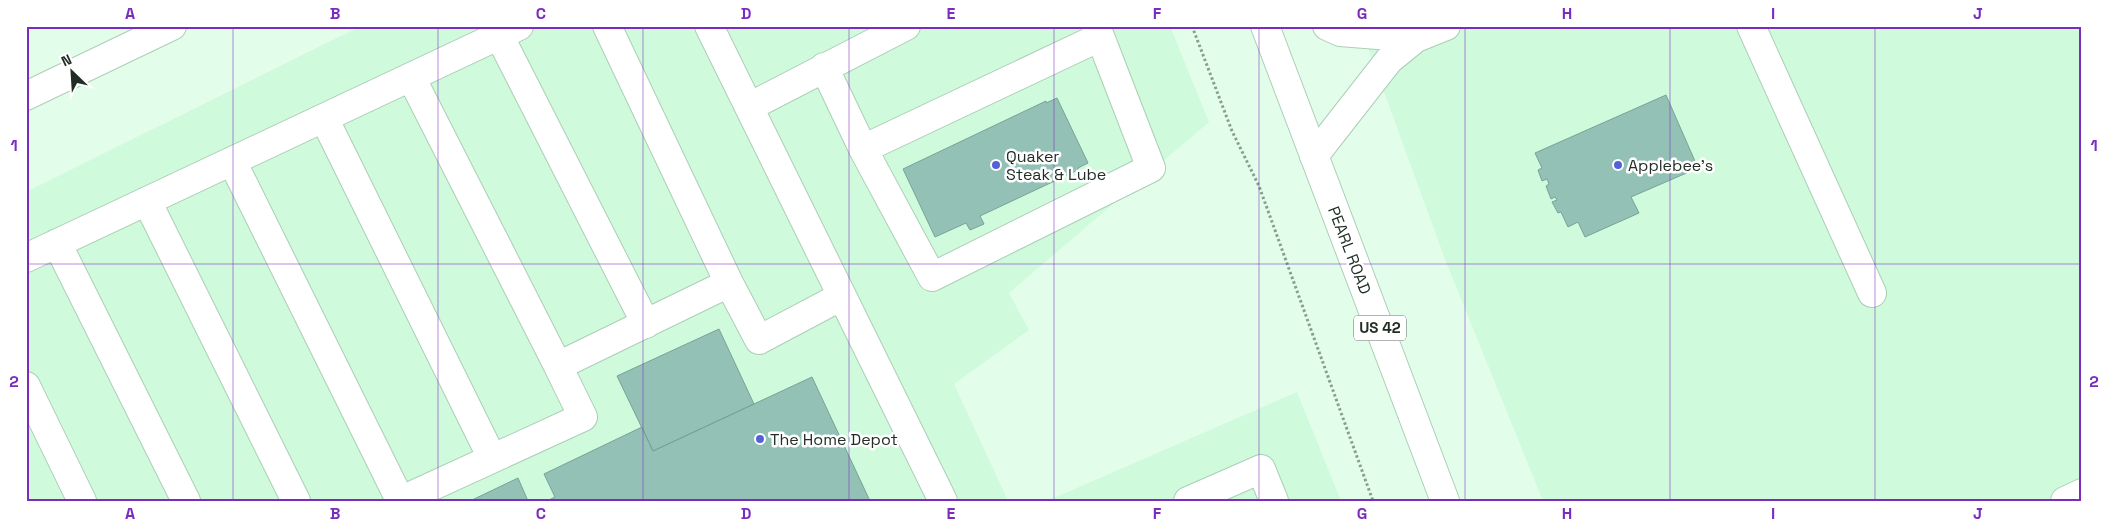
<svg xmlns="http://www.w3.org/2000/svg" width="2108" height="527" viewBox="0 0 2108 527" font-family="'Space Grotesk',sans-serif">
<style>
.built{fill:#cffadc}
.building{fill:#94c1b6;stroke:#77a398}
.lines{fill:none;stroke-linecap:round;stroke-linejoin:round}
.minor-casing{stroke:#acceb6;stroke-width:30}
.major-casing{stroke:#acceb6;stroke-width:30}
.path{stroke:#899e8f;stroke-width:3;stroke-dasharray:2.5 2.5;stroke-linecap:butt}
.minor{stroke:#fff;stroke-width:28}
.major{stroke:#fff;stroke-width:28}
.grid{fill:none;stroke:#7b2cbf;stroke-width:1;stroke-opacity:0.55}
.poi-dot{fill:#5362d8;stroke:#fff;stroke-width:2}
.labels{text-anchor:middle;stroke-width:5;stroke-linejoin:round;paint-order:stroke}
.shield{fill:#fff;stroke:#646d66;stroke-width:1}
.shield-label{font-size:15px;font-weight:bold;fill:#212e25}
.poi-label{font-size:16px;fill:#212e25;stroke:#fff;text-anchor:start}
.street-label{font-size:16px;fill:#212e25;stroke:#fff}
.neatline{fill:none;stroke:#7b2cbf;stroke-width:2}
.grid-label{font-size:16px;text-anchor:middle;font-weight:bold;fill:#7b2cbf}
</style>
<rect width="100%" height="100%" fill="#e2feea"/>
<path class="built" d="M 361,26 L 1170,26 L 1209,122 L 1009,293 L 1029,330 L 954,384 L 1008,501 L 26,501 L 26,192 Z
M 1360,26 L 2082,26 L 2082,501 L 1543,501 L 1446,262 Z
M 1297,392 L 1341,501 L 1047,501 Z"/>
<path class="building" d="M 1666,95 L 1698,168 L 1631,197 L 1639,213 L 1585,237 L 1578,222 L 1568,227 L 1561,212 L 1558,213 L 1552,202 L 1557,200 L 1555,197 L 1551,199 L 1546,186 L 1549,184 L 1547,179 L 1542,181 L 1538,170 L 1542,168 L 1535,153 Z
M 1057,98 L 1088,163 L 1078,168 L 1078,170 L 980,216 L 984,224 L 970,230 L 966,223 L 935,237 L 903,169 L 1046,101 L 1046,103 Z
M 719,329 L 754,404 L 653,451 L 617,376 Z
M 812,377 L 870,501 L 547,501 L 555,497 L 544,474 L 642,427 L 653,451 Z
M 518,478 L 528,501 L 470,501 Z"/>
<g class="lines">
<g class="minor-casing">
<path id="minor" d="M 607,26 L 729,283
M 709,26 L 943,501
M 1327,26 L 1340,32 L 1416,38
M 1751,26 L 1872,293
M 499,35 L 646,324
M 824,67 L 863,149 L 932,277 L 1151,168 L 1096,26
M 411,77 L 558,366
M 26,96 L 172,26
M 749,107 L 906,26
M 324,118 L 492,458
M 863,149 L 1100,37
M 1314,156 L 1389,60 L 1416,38 L 1446,26
M 232,161 L 400,500
M 147,201 L 296,501
M 57,243 L 186,501
M 26,258 L 519,26
M 26,386 L 82,501
M 400,501 L 583,417 L 558,366 L 729,283 L 759,340 L 842,296
M 1188,501 L 1261,469 L 1274,501
M 2065,501 L 2082,493"/>
</g>
<g class="major-casing">
<path id="major" d="M 1265,26 L 1445,501"/>
</g>
<path class="path" d="M 1192,26 L 1232,131 L 1259,186 L 1373,501"/>
<use href="#minor" class="minor"/>
<use href="#major" class="major"/>
</g>
<path class="grid" d="M 233,26 L 233,501M 438,26 L 438,501M 643,26 L 643,501M 849,26 L 849,501M 1054,26 L 1054,501M 1259,26 L 1259,501M 1465,26 L 1465,501M 1670,26 L 1670,501M 1875,26 L 1875,501M 26,264 L 2082,264"/>
<g class="poi-dot">
<circle cx="996" cy="165" r="5"/>
<circle cx="1618" cy="165" r="5"/>
<circle cx="760" cy="439" r="5"/>
</g>
<g class="labels">
<rect class="shield" x="1354" y="315.5" width="52" height="25" rx="4"/>
<g class="shield-label">
<text x="1380" y="333">US 42</text>
</g>
<g class="poi-label">
<text x="1006" y="162">Quaker<tspan x="1006" dy="18">Steak &amp; Lube</tspan></text>
<text x="1628" y="171">Applebee's</text>
<text x="770" y="445">The Home Depot</text>
</g>
<g class="street-label">
<text transform="translate(1350 250) rotate(69)" y="6">PEARL ROAD</text>
</g>
</g>
<rect width="2108" height="527" fill="none" stroke="#ffffff" stroke-width="55"/>
<g transform="translate(72 72) rotate(335)" stroke="#ffffff" stroke-width="4" paint-order="stroke">
<path d="M0-4L9 19L0 12L-9 19Z" fill="#212e25"/>
<text y="-8" font-size="14" font-weight="bold" text-anchor="middle" fill="#212e25">N</text>
</g>
<rect x="28" y="28" width="2052" height="472" class="neatline"/>
<g class="grid-label">
<text x="130" y="19">A</text>
<text x="335" y="19">B</text>
<text x="541" y="19">C</text>
<text x="746" y="19">D</text>
<text x="951" y="19">E</text>
<text x="1157" y="19">F</text>
<text x="1362" y="19">G</text>
<text x="1567" y="19">H</text>
<text x="1773" y="19">I</text>
<text x="1978" y="19">J</text>
<text x="14" y="151">1</text>
<text x="2094" y="151">1</text>
<text x="14" y="387">2</text>
<text x="2094" y="387">2</text>
<text x="130" y="519">A</text>
<text x="335" y="519">B</text>
<text x="541" y="519">C</text>
<text x="746" y="519">D</text>
<text x="951" y="519">E</text>
<text x="1157" y="519">F</text>
<text x="1362" y="519">G</text>
<text x="1567" y="519">H</text>
<text x="1773" y="519">I</text>
<text x="1978" y="519">J</text>
</g>
</svg>
